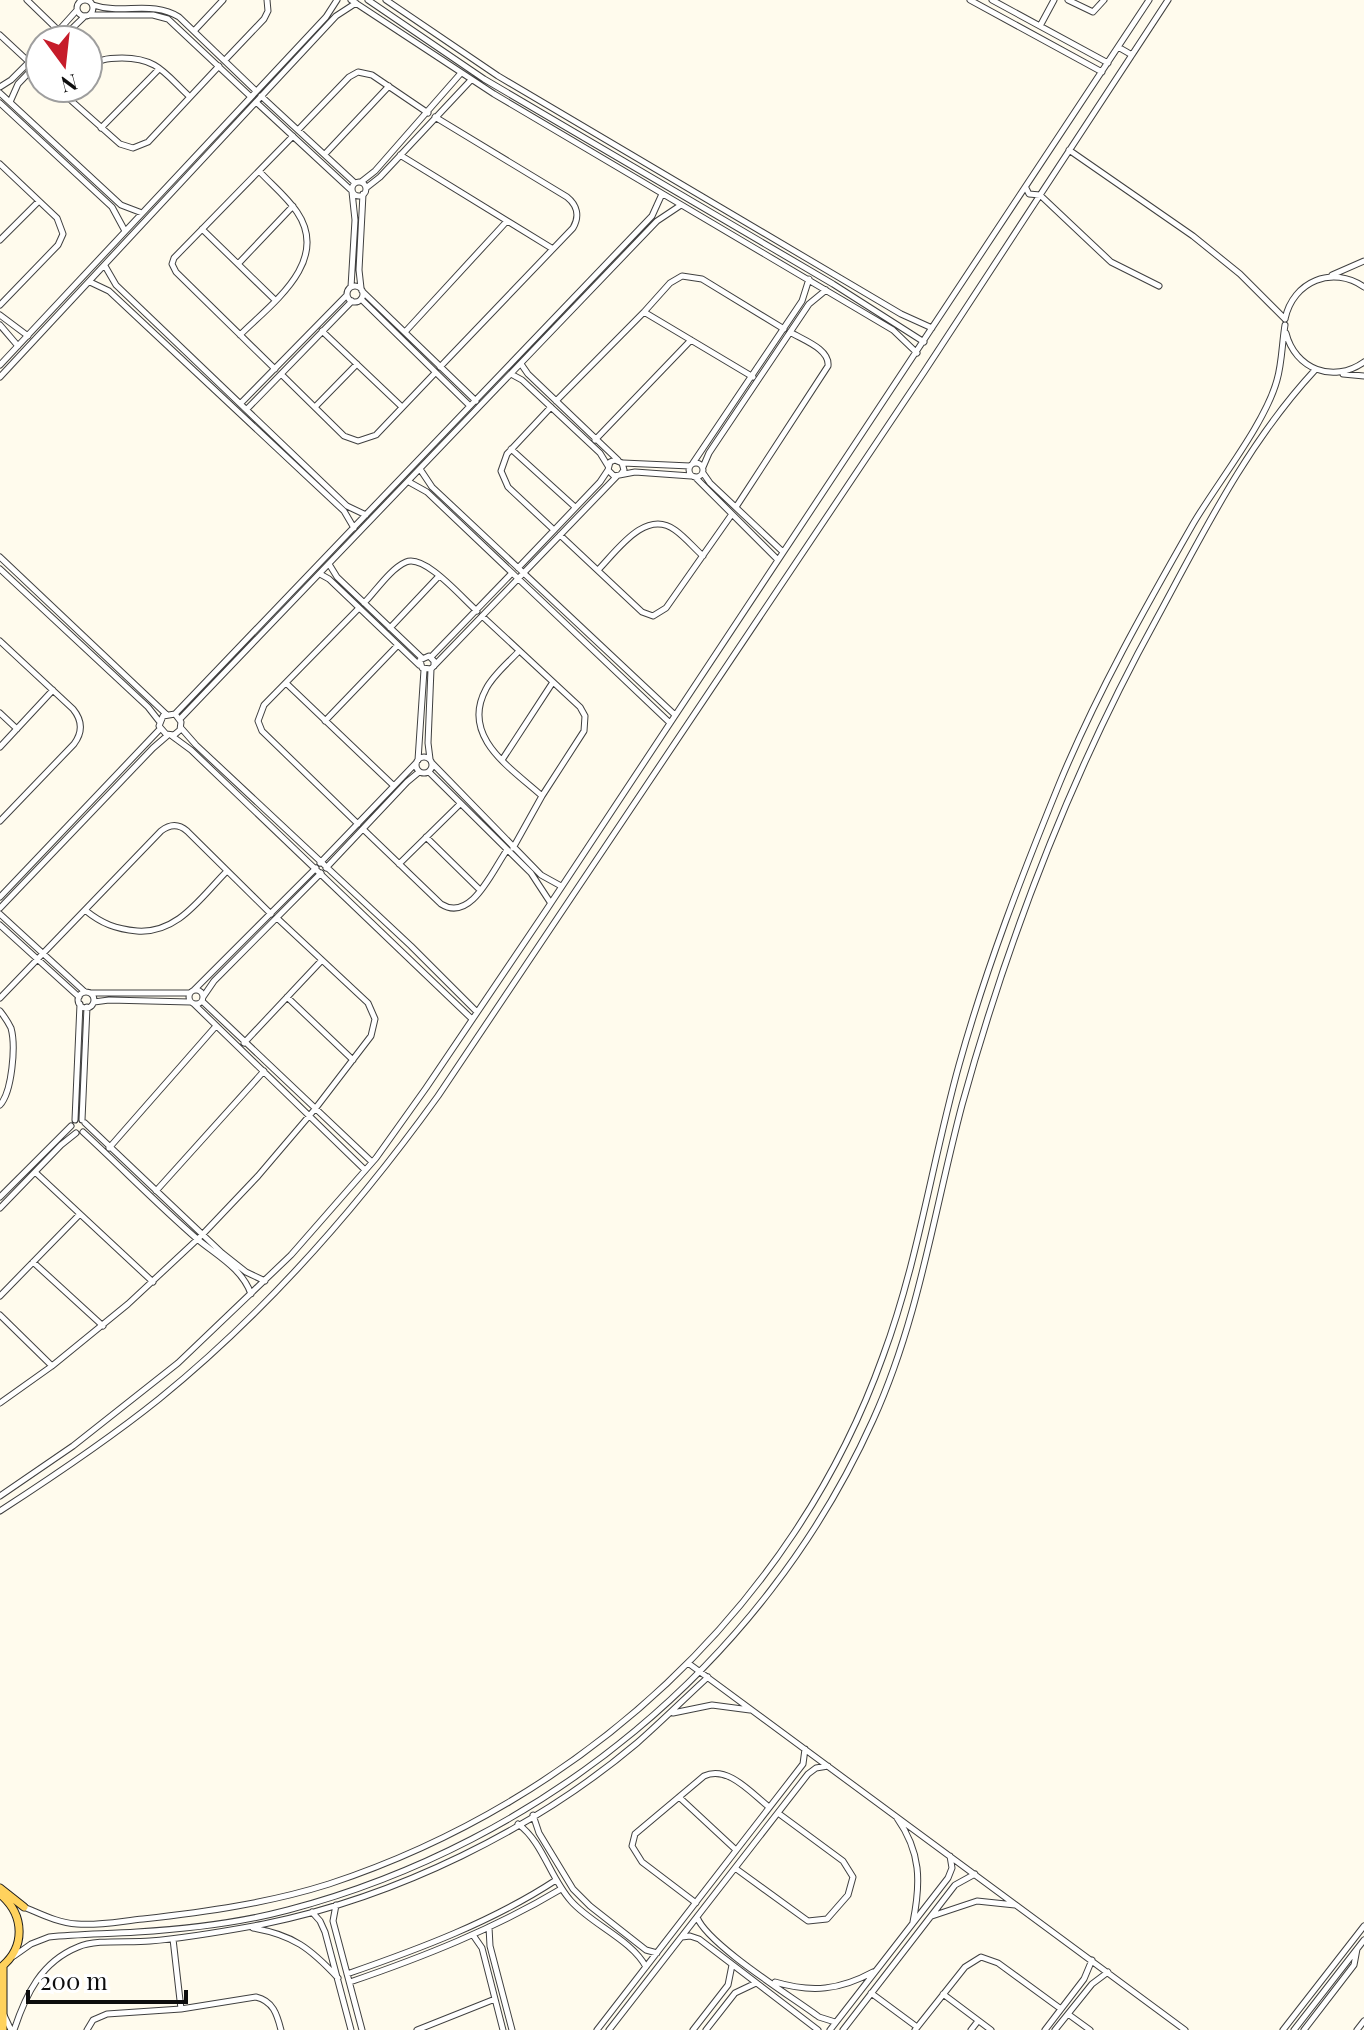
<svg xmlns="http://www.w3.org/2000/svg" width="1364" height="2030" viewBox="0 0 1364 2030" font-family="'Playfair Display',serif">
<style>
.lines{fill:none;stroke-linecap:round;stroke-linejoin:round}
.minor-casing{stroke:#404040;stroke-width:7}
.major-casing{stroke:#1e1e1e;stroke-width:9}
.minor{stroke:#fff;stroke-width:5}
.major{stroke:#ffd25d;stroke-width:7}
</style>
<rect width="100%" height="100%" fill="#fffbed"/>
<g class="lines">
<g class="minor-casing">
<path id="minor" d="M 27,0 L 59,31
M 351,0 L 494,94 L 893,330 L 917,353
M 368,0 L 484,79 L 833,284 L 924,342
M 386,0 L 498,76 L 901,314 L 932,328
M 970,0 L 1102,72
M 992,0 L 1108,63
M 1068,0 L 1093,12 L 1104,0
M77 8a8 8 0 1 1 16 0a8 8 0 1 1-16 0Z
M 93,5 C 122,15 152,0 179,17 L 256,91
M 89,15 L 153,15 L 168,19 L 251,97
M 1040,26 L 1054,0
M 194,31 L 223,0
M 0,35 L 29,62
M 50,40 L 77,10
M 60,40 L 85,16
M 1118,47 L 1132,55
M 225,60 L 264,19 L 268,11 L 267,0
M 88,70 C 99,59 106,58 122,58 C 158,58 165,74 190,97
M 0,87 L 11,80 L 40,51
M 57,88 L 120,144 L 133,148 L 148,142 L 219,66
M 0,93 L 121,205 L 142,213
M 261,96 L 355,183
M 10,102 L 18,84 L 40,61
M 256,102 L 352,191
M 0,103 L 112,207 L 125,231
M 435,117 L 567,197 C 577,205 580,216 573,228 L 440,367
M 101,128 L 159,69
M 298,130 L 349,77 L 358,72 L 372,75 L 428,113
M 1069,150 L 1193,236 L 1240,274 L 1285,319
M 325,154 L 389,86
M 400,155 L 553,249
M 0,164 L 57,218 L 63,234 L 58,245 L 0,305
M352 189a7 7 0 1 1 14 0a7 7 0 1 1-14 0Z
M 361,182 L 375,171 L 461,73
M 366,188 L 380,177 L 471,80
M 1026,188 L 1029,194 L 1040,195 L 1111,262 L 1159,286
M 202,229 L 275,300
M 0,240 L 39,201
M 238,264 L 293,206
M 105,266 L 116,285 L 347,506 L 366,515
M 1332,275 L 1364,261
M 90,282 L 109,291 L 344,511 L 354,528
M347 294a8 8 0 1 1 16 0a8 8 0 1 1-16 0Z
M 351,287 L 355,220 L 352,192
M 361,288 L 359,270 L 363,194
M 362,291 L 476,401
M 361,299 L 470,406
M 644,312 L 753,377
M 0,315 L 28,336
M 1285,319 C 1293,281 1333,265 1364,287
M 0,325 L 18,346
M 322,331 L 402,407
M 405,332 L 507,221
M 1286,333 C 1295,369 1333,384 1364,362
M 240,335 C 271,304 331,262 297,212 C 287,197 271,184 259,171
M 521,364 L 528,374 L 618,460
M 0,365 L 326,17 L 337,0
M 275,369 L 176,272 L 172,264 L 174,258 L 293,136
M 281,374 L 344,436 L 358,441 L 376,435 L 435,373
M 511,374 L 522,380 L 600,453 L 608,466
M 1343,374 L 1364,376
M 0,377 L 336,16 L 356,3
M 556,401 L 644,312 L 670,283 L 682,276 L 702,279 L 784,329
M 241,403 L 347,295
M 315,407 L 357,364
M 551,407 L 507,454 L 501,471 L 508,487 L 554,530
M 247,409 L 352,301
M 595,440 L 691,340
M 511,449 L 575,507
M689 470a7 7 0 1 1 14 0a7 7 0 1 1-14 0Z
M 623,463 L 690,466
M 693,463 L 802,301 L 809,279
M 703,467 L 709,453 L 809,304 L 826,290
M 420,469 L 432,487 L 675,715
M 703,473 L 710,483 L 783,552
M 621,474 L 624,470 L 622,463 L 615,460 L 610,462 L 608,470 L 614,476 L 635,472 L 691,476
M 695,477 L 778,560
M 409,482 L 427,492 L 670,723
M 736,507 L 828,366 C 830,349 803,340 790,332
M 560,535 L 642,612 L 653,616 L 666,608 L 732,514
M 0,557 L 166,714
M 329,564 L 337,577 L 422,658
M 518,568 L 600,482 L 608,470
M 0,569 L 148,707 L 159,721
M 598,570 C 616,552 645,508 675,530 C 685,537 694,548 703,556
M 320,574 L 329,579 L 419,665
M 364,603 C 376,591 390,569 406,562 C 425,554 462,598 477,611
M 482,616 L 580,707 L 585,716 L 584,731 L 542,796 L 513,848
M 390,628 L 439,576
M 0,641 L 73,709 C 82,720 83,732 74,744 L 0,821
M 519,651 C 508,663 493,675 486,689 C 460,737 511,768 542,796
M 431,657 L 512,573
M 434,666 L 434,661 L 429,656 L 420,660 L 422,668 L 431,669 L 617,476
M 286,683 L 394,786
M 0,713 L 17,729
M 175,714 L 181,722 L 180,730 L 174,735 L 166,734 L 159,726 L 163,716 L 175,714 L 652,216 L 662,194
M 180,719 L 657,221 L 681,205
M 325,721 L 398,645
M 181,728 L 196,745 L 411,946 L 477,1012
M 172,736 L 191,750 L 472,1019
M 0,747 L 53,690
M416 765a8 8 0 1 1 16 0a8 8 0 1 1-16 0Z
M 430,759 L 428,743 L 431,669
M 418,760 L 424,670
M 502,760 L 553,682
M 432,763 L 541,875 L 561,886
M 429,772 L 531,873 L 550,902
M 358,824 L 262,731 L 258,721 L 264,705 L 359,608
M 363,829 L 441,904 C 471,923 492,871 507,850
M 426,837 L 480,890
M 320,863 L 416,763
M 399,864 L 460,804
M 326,868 L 407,782 L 419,772
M 0,897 L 160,729
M 0,908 L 153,748 L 168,735
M 85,910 C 102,924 116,929 137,931 C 178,934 201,897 227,871
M 0,914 L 85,992
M 0,925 L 79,997
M189 997a7 7 0 1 1 14 0a7 7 0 1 1-14 0Z
M 194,990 L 316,868
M78 1000a8 8 0 1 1 16 0a8 8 0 1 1-16 0Z
M 91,993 L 190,993
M 203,997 L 214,981 L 321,873
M 287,997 L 353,1060
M 0,998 L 161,831 C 170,824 179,824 187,831 L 271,914
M 202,1001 L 372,1162
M 94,1002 L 109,1000 L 190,1002
M 194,1004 L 365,1170
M 0,1011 C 4,1016 8,1022 11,1028 C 16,1046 12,1092 0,1105
M 244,1043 L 322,960
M 75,1120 L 80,1004
M 82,1120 L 87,1007
M 85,1123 L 222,1253 L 246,1272 L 265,1281
M 83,1132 C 121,1167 157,1204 196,1238 C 216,1255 242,1268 251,1294
M 109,1148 L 216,1026
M 35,1172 L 153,1282
M 156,1191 L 264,1071
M 0,1197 L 71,1126
M 0,1208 L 61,1145 L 76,1133
M 33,1262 L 103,1326
M 0,1296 L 80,1214
M 0,1315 L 52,1366
M 0,1403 L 52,1366 L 128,1304 L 202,1235 L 258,1176 L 315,1109 L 371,1036 L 375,1019 L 368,1003 L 277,918
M 0,1496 L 73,1446 L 178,1363 L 291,1255 L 376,1158 L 426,1088 L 545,912 L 1149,0
M 0,1511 C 54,1476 108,1440 159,1399 C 265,1313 358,1207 438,1096 L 924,372 L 1168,0
M 688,1663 L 1185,2030
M 673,1713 L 712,1705 L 750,1710
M 679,1797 L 736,1850
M 533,1815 L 539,1833 L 573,1889 L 590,1906 L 646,1950 L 657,1953
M 897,1818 C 921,1852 921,1882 913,1922
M 518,1824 C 543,1842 550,1878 571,1901 C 591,1924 632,1940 646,1967
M 735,1868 L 808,1921 L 827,1919 L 848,1895 L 853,1877 L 843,1861 L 778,1813
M 696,1903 L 642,1862 L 632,1846 L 635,1834 L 704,1776 C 728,1765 751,1793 769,1807
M 336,1905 L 333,1921 L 362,2030
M 24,1907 C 41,1914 58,1923 77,1924 C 98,1926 122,1921 143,1919 C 206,1912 269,1903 329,1884 C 581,1801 793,1608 883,1356 C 918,1262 932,1162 959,1065 C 986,968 1022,875 1060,782 C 1097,693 1145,608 1193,524 C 1217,483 1265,424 1277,380 C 1282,363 1282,343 1285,325
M 312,1912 L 320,1921 L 325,1932 L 351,2030
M 932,1916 L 977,1901 L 1015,1905
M 697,1917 C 707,1944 792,1997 819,2017 L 835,2022
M 489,1927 L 490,1946 L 512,2030
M 253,1928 C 293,1935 310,1948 338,1978
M 473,1935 L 482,1948 L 503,2030
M 682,1937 L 690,1936 L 699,1939 L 818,2030
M 173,1939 L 181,2009
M 14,1956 L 31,1944 L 49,1937 C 78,1934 108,1934 137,1932 C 187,1929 239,1923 288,1910 C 543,1843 764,1662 873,1420 C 919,1319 934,1211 962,1105 C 1009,935 1072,772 1157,618 C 1204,531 1248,442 1315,370
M 347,1974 C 419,1949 492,1922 556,1880
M 350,1982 C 423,1957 494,1929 561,1889
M 775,1982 C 812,1993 840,1990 873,1972
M 871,1993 L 917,2027
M 943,1994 L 991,2030
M 3,2013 L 11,2030
M 1068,2014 L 1090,2030
M 14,2030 C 26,1994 41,1962 78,1947 C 96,1939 129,1943 150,1941 C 188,1938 226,1931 264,1924 C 396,1897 534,1830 637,1743 C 661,1722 684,1699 708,1677
M 87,2030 L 93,2020 L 107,2014 L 181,2009 L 256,1997 C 273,2001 277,2014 281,2030
M 417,2030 L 495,1999
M 597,2030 L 803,1764 L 805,1749
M 609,2030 L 808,1774 L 816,1768 L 828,1766
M 693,2030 L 728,1985 L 732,1965
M 706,2030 L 735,1993 L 756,1983
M 830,2030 L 948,1878 L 952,1868 L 950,1856
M 843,2030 L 955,1885 L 975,1874
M 915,2030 L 965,1967 L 981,1957 L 998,1963 L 1061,2009
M 971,2030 L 978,2021
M 1045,2030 L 1084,1979 L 1092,1960
M 1055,2030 L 1092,1984 L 1108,1972
M 1283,2030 L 1364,1926
M 1294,2030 L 1364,1940
M 1304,2030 L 1354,1965 L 1357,1949
M 1357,2030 L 1364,2021"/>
</g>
<g class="major-casing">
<path id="major" d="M 0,1888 L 24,1907
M 0,1894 C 25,1915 26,1948 0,1968
M 3,2030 L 3,1966"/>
</g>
<use href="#minor" class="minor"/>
<use href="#major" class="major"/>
</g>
<g transform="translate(64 64) rotate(165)"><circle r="38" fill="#ffffff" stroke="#9e9e9e" stroke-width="2"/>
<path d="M0-6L14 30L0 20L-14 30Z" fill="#c61c2a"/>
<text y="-12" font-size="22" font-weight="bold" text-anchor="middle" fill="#0d0d0d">N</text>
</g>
<path d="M28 1990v12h158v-12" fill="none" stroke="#0d0d0d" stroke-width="4"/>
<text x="40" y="1990" font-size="24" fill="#0d0d0d" stroke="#ffffff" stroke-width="6" paint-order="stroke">200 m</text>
</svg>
